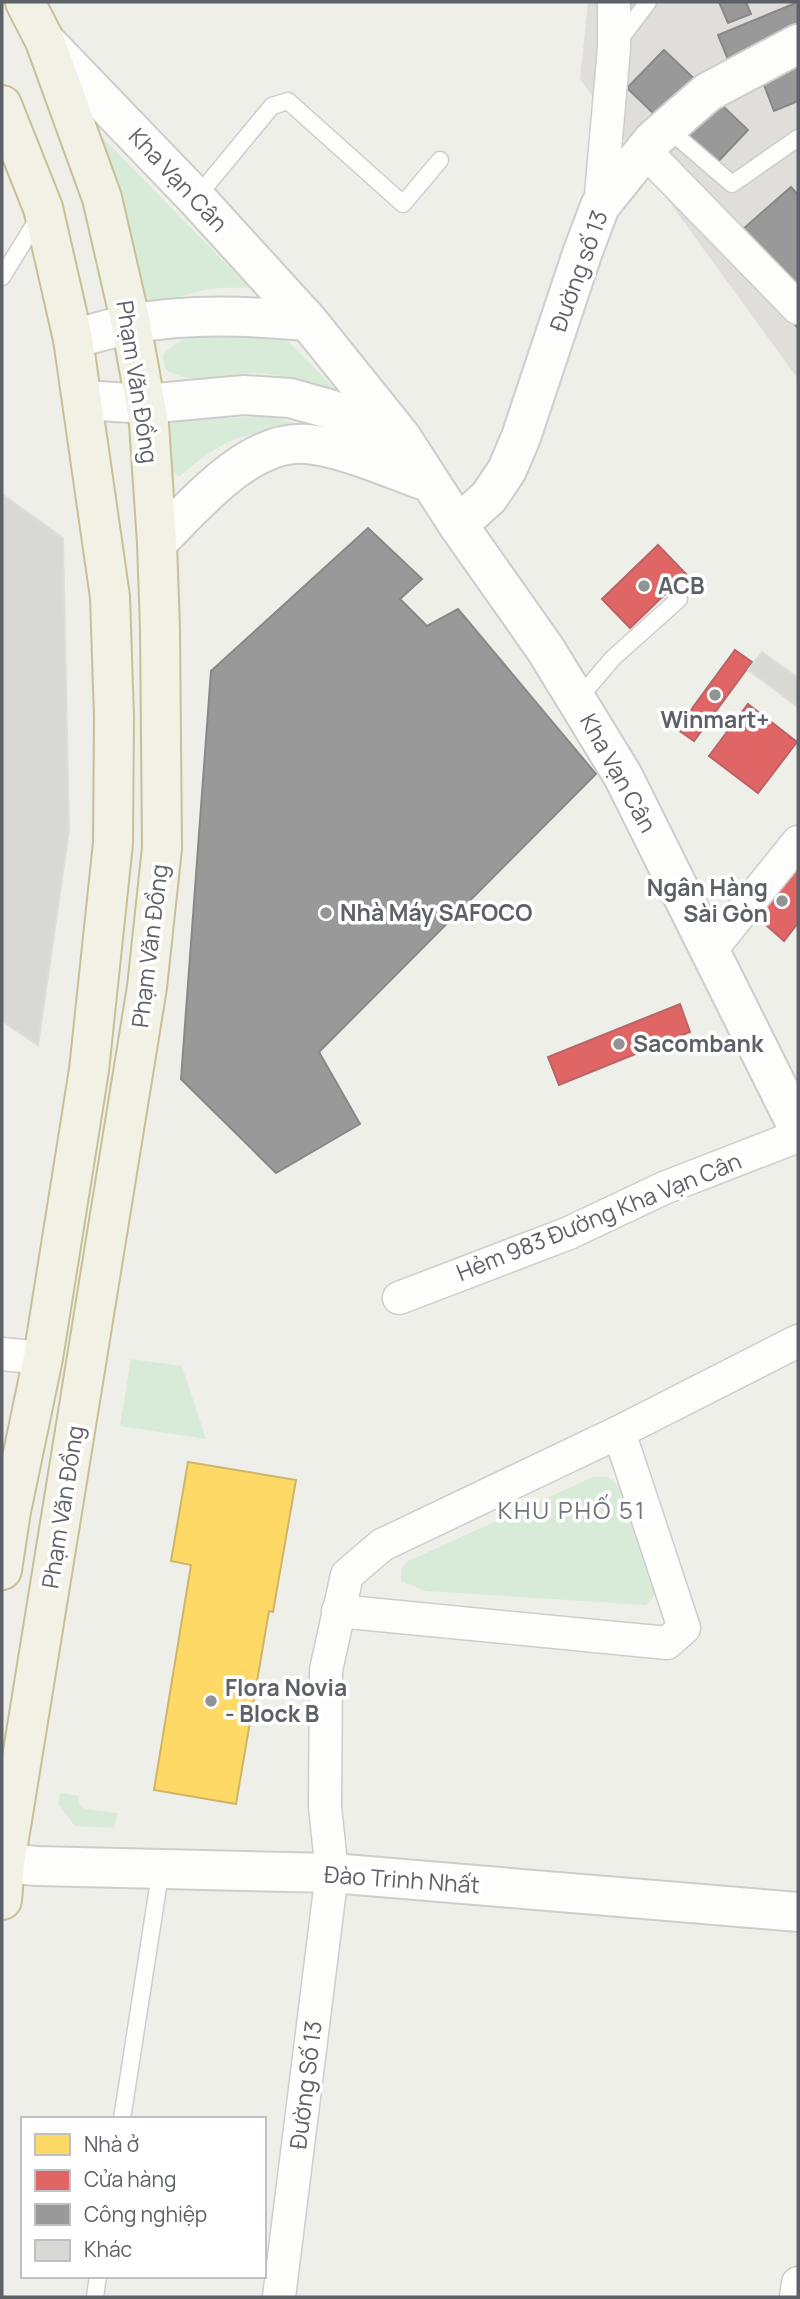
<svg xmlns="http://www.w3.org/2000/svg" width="800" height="2299" viewBox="0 0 800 2299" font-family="Manrope,sans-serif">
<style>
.industrial{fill:#dfdeda}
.green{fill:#d8ebd9}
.homes{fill:#ffd966;stroke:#cfb567;stroke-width:2}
.shops{fill:#e06666;stroke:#b96467;stroke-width:2}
.industry{fill:#999;stroke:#88888a;stroke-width:2}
.building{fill:#d8d8d5;stroke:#deddd9;stroke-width:2}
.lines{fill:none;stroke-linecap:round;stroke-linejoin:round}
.service-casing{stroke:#cccdcc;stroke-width:19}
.minor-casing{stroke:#cccdcc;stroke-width:35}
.tertiary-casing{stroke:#cccdcc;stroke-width:42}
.secondary-casing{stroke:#ccc;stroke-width:42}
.trunk-casing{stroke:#c7c096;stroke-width:42}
.service{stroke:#fdfdfc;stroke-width:16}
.minor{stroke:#fdfdfc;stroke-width:32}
.tertiary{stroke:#fdfdfc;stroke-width:38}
.secondary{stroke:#fdfdfc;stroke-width:38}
.trunk{stroke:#f2f1e6;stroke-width:38}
.poi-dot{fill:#919396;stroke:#fff;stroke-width:2.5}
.labels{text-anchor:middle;stroke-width:7;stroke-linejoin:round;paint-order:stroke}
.street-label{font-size:23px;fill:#5f6168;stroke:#fff}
.poi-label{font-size:23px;font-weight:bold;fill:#5f6168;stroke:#fff;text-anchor:start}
.neighbourhood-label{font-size:24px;letter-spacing:2px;fill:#707379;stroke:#fff}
</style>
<rect width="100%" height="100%" fill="#efefea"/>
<path class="industrial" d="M 588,2 L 798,2 L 798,379 L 580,79 Z"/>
<path class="green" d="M 86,121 L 250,288 C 204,285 185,294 144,312 Z
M 261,329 L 289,342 L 349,403 C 317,387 287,373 250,373 C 217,374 198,388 165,369 L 163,355 C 186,328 229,331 261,329 Z
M 164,412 L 203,419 L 271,416 L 298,424 L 313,432 C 246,430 229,434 179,477 L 169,467 Z
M 131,1359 L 182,1366 L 206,1439 L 120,1426 Z
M 593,1477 L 608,1477 L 623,1490 L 659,1589 L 646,1605 L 426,1591 L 401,1581 L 401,1570 L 406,1562 Z
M 60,1793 L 79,1796 L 78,1803 L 86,1809 L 117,1813 L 114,1828 L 75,1826 L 58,1804 Z"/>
<path class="homes" d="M 188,1462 L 296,1480 L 273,1612 L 269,1611 L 236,1804 L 154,1790 L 191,1565 L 171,1561 Z"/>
<path class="shops" d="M 658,545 L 686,574 L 630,628 L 602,599 Z
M 735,650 L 752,662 L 694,741 L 677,729 Z
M 748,704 L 797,742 L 758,793 L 709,756 Z
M 798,857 L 798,923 L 784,941 L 767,926 L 761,913 L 763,904 Z
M 680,1004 L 690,1032 L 559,1085 L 548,1057 Z"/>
<path class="industry" d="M 719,2 L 746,2 L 751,14 L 728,23 Z
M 798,2 L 798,101 L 774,111 L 764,85 L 742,94 L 718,35 Z
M 664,50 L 748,130 L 711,169 L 627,88 Z
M 791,187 L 798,195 L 798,328 L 726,244 Z
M 368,528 L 422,579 L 400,599 L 427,626 L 458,609 L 596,774 L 319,1052 L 360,1124 L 276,1173 L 181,1079 L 211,671 Z"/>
<path class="building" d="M 2,494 L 63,538 L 69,831 L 38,1045 L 2,1021 Z
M 762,652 L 798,678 L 798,707 L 748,670 Z"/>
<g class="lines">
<g class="service-casing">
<path id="service" d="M 617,43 L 648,2
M 667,128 L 732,184 L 798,138
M 196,198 L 272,106 L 288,101 L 403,204 L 440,160
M 2,277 L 39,217
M 578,699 L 613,658 L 679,599
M 122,2119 L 161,1868
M 95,2297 L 98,2276"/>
</g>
<g class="minor-casing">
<path id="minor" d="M 645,151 L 798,308
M 600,206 L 614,48 L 614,2
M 710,951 L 798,842
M 399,1298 L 569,1233 L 664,1188 L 798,1136
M 2,1354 L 43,1358
M 338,1611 L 667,1643 L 684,1628 L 619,1432
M 279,2297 L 332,1873 L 325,1807 L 326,1670 L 347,1575 L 382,1545 L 619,1432 L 798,1341
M 796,2297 L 798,2283"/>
</g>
<g class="tertiary-casing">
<path id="tertiary" d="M 458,525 L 489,497 L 507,470 L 521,437 L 582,254 L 600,206 L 653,140 L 708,92 L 798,44
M 2,1863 L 37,1866 L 332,1873 L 798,1912"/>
</g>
<g class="secondary-casing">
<path id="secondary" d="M 45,41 L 196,198 L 308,321 L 402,438 L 458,525 L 546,650 L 623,776 L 798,1128
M 73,339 C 92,334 111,328 131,324 C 190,313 249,316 308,321
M 83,400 L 146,404 L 244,395 L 290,398 L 333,410 L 399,437
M 157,543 C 195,505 248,440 306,444 C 341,446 396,471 431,483"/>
</g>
<g class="trunk-casing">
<path id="trunk" d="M 2,105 L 43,208 L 73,339 L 110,597 L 114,717 L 113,843 L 89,1070 L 43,1358 L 11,1511 L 2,1570
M 2,1900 L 5,1863 L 147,987 L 162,848 L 160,629 L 157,543 L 149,424 L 131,324 L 102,198 L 45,41 L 25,2"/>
</g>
<use href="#service" class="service"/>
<use href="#minor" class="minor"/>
<use href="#tertiary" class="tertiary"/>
<use href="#secondary" class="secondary"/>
<use href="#trunk" class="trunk"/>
</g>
<g class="poi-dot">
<circle cx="644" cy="586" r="7"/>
<circle cx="715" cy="695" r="7"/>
<circle cx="782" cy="901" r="7"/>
<circle cx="326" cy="913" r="7"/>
<circle cx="619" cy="1044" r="7"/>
<circle cx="211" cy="1701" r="7"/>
</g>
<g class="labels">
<g class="street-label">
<text transform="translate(178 180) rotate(47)" y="8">Kha Vạn Cân</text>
<text transform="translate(579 271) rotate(-70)" y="8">Đường số 13</text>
<text transform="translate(137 382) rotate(81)" y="8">Phạm Văn Đồng</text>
<text transform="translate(618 773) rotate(61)" y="8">Kha Vạn Cân</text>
<text transform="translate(150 946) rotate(-83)" y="8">Phạm Văn Đồng</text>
<text transform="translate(599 1217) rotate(-22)" y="8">Hẻm 983 Đường Kha Vạn Cân</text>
<text transform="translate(63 1507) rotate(-81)" y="8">Phạm Văn Đồng</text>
<text transform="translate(402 1880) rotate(4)" y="8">Đào Trinh Nhất</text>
<text transform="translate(306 2085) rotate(-83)" y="8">Đường Số 13</text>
</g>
<g class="poi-label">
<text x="658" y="594">ACB</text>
<text x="715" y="728" text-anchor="middle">Winmart+</text>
<text x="768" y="896" text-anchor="end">Ngân Hàng<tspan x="768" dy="26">Sài Gòn</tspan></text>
<text x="340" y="921">Nhà Máy SAFOCO</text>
<text x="633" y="1052">Sacombank</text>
<text x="225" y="1696">Flora Novia<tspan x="225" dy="26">- Block B</tspan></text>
</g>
<g class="neighbourhood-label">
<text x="572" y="1519">KHU PHỐ 51</text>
</g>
</g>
<rect width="800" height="2299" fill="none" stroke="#5f6168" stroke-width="7"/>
<rect x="21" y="2117" width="245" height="161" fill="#ffffff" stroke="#bfc0c3" stroke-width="2"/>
<rect x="35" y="2134" width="35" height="21" fill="#ffd966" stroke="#bfc0c3" stroke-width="2"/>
<text x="84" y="2152" font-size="21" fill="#5f6168">Nhà ở</text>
<rect x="35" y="2170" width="35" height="21" fill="#e06666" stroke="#bfc0c3" stroke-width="2"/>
<text x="84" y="2187" font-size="21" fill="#5f6168">Cửa hàng</text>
<rect x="35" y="2204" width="35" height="21" fill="#999999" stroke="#bfc0c3" stroke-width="2"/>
<text x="84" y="2222" font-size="21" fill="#5f6168">Công nghiệp</text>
<rect x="35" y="2240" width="35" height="21" fill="#d8d8d5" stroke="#bfc0c3" stroke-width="2"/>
<text x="84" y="2257" font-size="21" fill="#5f6168">Khác</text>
</svg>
